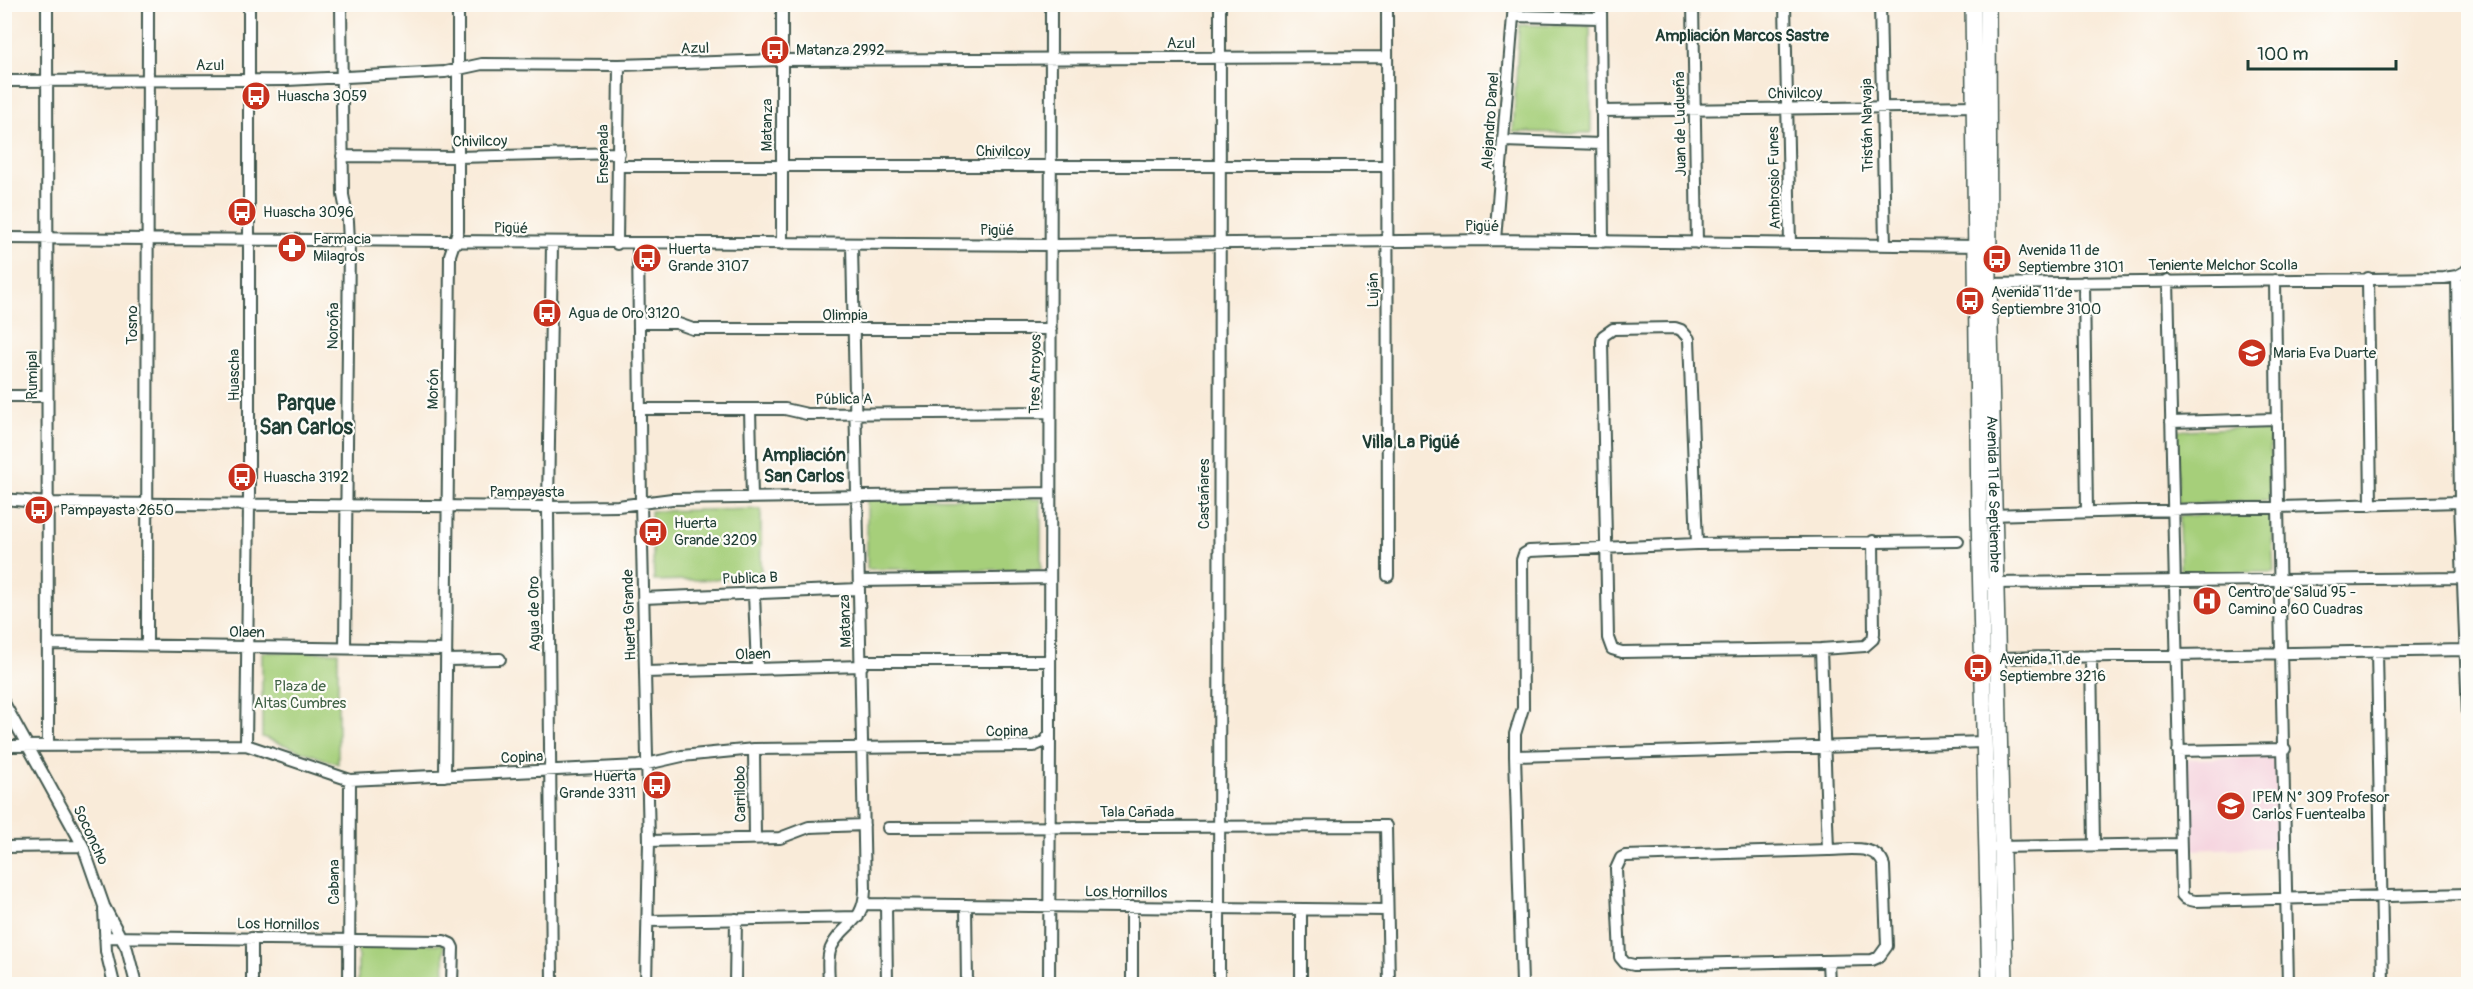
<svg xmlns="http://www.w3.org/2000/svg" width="2473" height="989" viewBox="0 0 2473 989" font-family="Pangolin,sans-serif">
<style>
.built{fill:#f4cfdc}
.green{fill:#a6cf7a;stroke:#628657;stroke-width:1.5}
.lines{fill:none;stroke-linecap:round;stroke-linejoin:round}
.minor-casing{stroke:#40574d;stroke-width:14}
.secondary-casing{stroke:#40574d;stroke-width:18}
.minor{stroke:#fff;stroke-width:10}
.secondary{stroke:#fff;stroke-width:15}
.labels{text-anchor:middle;stroke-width:4.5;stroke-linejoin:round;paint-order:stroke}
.street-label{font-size:15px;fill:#1f3d34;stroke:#fdfcf7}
.poi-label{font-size:15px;fill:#1f3d34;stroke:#fdfcf7;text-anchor:start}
.park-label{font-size:15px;fill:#416246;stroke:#fdfcf7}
.neighbourhood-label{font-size:16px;font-weight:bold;fill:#1f3d34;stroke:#fdfcf7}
.quarter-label{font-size:18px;font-weight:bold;fill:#1f3d34;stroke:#fdfcf7}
.district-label{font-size:21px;font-weight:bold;fill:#1f3d34;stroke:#fdfcf7}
</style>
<rect width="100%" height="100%" fill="#fdfcf7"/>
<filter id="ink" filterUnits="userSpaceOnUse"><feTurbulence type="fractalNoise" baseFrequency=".0167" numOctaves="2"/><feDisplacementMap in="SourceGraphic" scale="12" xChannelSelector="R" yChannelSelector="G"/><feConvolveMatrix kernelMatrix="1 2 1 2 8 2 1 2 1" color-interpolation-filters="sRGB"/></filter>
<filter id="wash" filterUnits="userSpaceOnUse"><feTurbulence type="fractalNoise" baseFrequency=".008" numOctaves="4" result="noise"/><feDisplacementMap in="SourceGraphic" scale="24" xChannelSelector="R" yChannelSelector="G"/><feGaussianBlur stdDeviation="1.35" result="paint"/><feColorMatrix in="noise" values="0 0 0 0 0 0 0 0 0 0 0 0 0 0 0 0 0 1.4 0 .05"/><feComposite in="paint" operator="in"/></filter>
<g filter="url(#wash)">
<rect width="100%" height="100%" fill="#f9ebd9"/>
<path class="built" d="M 2268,757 L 2275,763 L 2278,847 L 2186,850 L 2184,765 L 2190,759 Z"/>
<path class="green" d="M 1519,25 L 1590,26 L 1591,133 L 1513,132 Z
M 2270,427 L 2271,501 L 2178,504 L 2177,430 Z
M 867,498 L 1041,499 L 1041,570 L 867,569 Z
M 761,509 L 761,578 L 654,581 L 651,511 Z
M 2271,513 L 2274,572 L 2180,573 L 2179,516 Z
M 262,652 L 338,652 L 338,764 L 262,737 Z
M 358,943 L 444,944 L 445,984 L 358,984 Z"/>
</g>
<g filter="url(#ink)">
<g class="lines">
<g class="minor-casing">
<path id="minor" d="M 47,4 L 48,745
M 341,4 L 343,195 L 348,221 L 349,242 L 345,648
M 782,4 L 782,244
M 1387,4 L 1388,576
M 1601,4 L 1603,242
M 1693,4 L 1697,243
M 1785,4 L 1790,244
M 1880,4 L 1885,245
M 1513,16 L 1600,18
M 4,81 L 287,80 L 445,72 L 482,64 L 619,65 L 782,60 L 1387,57
M 1601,111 L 1979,106
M 1503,141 L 1602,144
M 342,156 L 458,157 L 619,153
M 619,166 L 1388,166
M 4,238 L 1052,245 L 1495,240 L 1981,246
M 1495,240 L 1514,4
M 552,244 L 548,507 L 552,984
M 617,244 L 619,65
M 638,244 L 641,503 L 649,841 L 646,984
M 2457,276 L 2460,502 L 2468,716
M 2368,278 L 2371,505
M 2168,280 L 2182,895 L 2186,899 L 2195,901 L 2468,894
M 2275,280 L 2278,507 L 2288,984
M 2084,282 L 2087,512
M 1985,284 L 2444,278 L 2457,276 L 2468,270
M 639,323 L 676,323 L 693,329 L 1051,329
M 4,396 L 47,396
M 640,409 L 785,409 L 807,414 L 1050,412
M 750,409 L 752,498
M 2171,422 L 2276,419
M 4,499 L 47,503 L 548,507 L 618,506 L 672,499 L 1049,493
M 1990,515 L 2460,502
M 1697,544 L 1689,339 L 1681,330 L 1675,328 L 1613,329 L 1603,336 L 1602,342 L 1608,638 L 1612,649 L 1622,652 L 1821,649 L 1865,646 L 1873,639 L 1874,633 L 1873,541
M 859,581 L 1050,578
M 1990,583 L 2463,578
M 754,594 L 757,669
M 643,598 L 859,589
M 48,644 L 446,650
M 147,645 L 148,4
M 1821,649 L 1828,850
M 2377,651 L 2383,984
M 2091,656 L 2094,845
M 1992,658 L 2466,650
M 446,660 L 500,659
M 861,661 L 1050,661
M 645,672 L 862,666
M 4,703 L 83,846 L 104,906 L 127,949 L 136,984
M 246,745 L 249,505 L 249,4
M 4,746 L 246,745 L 350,780 L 638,766 L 682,756 L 754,749 L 1034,746 L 1045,741 L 1050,734 L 1051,4
M 754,749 L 755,838
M 2178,751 L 2285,749
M 1515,756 L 1515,734 L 1523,708 L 1522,560 L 1524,554 L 1529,551 L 1697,544 L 1958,541
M 445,776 L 450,255 L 458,231 L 458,4
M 888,828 L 1386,826 L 1389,984
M 649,841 L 780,838 L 809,827 L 864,825
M 4,847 L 83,846
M 1997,847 L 2180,844
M 1828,850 C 1847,850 1877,843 1884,866 L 1887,946 L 1879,957 L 1872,960 L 1634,965 L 1625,963 L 1620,957 L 1616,869 L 1621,858 L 1625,856 Z
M 865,904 L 1387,910
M 886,904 L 887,984
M 966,905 L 967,984
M 1132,907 L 1132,984
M 104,909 L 106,951 L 114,984
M 648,921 L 858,917
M 105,937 L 444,941 L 451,944 L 453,948 L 452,984
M 1828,961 L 1829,984
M 252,984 L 252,938
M 349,984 L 350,780
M 735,984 L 736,919
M 829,984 C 829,973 826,956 832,946 C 844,922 864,924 865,890 L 852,245
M 1049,984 L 1050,734
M 1219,984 L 1220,4
M 1301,984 L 1301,909
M 1522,984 L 1515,756 L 1985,742"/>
</g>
<g class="secondary-casing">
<g id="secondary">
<path d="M 1973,4 L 1979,515 L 1990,984"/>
<path id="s1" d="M 1988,4 L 1989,284 L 2005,984"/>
</g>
</g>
<use href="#minor" class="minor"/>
<use href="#secondary" class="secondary"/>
</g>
</g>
<defs>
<g id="bus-disc" transform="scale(1.5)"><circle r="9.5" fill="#c8321e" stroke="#fdfcf7"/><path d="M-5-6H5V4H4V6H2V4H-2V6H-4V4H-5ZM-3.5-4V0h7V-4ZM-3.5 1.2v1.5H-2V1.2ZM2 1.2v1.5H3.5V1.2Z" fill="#fff"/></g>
<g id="pharmacy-disc" transform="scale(1.5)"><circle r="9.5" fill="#c8321e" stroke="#fdfcf7"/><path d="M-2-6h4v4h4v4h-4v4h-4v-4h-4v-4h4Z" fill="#fff"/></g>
<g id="school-disc" transform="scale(1.5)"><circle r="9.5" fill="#c8321e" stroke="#fdfcf7"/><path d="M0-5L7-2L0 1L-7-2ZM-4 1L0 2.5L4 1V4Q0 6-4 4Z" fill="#fff"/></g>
<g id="hospital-disc" transform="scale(1.5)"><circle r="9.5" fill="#c8321e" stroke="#fdfcf7"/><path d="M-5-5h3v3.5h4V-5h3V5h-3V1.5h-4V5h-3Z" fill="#fff"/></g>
</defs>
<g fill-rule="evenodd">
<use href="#bus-disc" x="775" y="50"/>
<use href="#bus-disc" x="256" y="96"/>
<use href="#bus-disc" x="242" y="212"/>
<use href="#pharmacy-disc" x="292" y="248"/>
<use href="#bus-disc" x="647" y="258"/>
<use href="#bus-disc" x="1997" y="259"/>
<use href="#bus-disc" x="1970" y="301"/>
<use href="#bus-disc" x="547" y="313"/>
<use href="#school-disc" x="2252" y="353"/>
<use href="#bus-disc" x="242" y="477"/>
<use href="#bus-disc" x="39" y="510"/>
<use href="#bus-disc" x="653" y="532"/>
<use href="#hospital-disc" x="2207" y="601"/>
<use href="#bus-disc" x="1978" y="668"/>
<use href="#bus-disc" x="657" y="785"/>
<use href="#school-disc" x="2231" y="806"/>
</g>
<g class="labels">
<g class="street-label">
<text x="1181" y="48">Azul</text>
<text transform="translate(695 48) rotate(-1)" y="5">Azul</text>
<text x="210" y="70">Azul</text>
<text transform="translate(1795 93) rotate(-1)" y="5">Chivilcoy</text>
<text transform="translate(1490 121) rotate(-86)" y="5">Alejandro Danel</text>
<text transform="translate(1680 124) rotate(-91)" y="5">Juan de Ludueña</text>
<text transform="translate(767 125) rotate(-90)" y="5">Matanza</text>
<text transform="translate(1867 125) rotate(-91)" y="5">Tristán Narvaja</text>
<text transform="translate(480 141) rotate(-1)" y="5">Chivilcoy</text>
<text x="1003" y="156">Chivilcoy</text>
<text transform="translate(603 154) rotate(-90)" y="5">Ensenada</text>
<text transform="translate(1774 178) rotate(-91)" y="5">Ambrosio Funes</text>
<text x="1482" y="231">Pigüé</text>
<text transform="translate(511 228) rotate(1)" y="5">Pigüé</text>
<text x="997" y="235">Pigüé</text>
<text x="2223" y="270">Teniente Melchor Scolla</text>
<text transform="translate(1373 290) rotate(-90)" y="5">Luján</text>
<text x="845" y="320">Olimpia</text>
<text transform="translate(132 325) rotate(-90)" y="5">Tosno</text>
<text transform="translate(333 326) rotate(-89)" y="5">Noroña</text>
<text transform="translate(1035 374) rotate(-89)" y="5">Tres Arroyos</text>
<text transform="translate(32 375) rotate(-90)" y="5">Rumipal</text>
<text transform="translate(234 375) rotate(-90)" y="5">Huascha</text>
<text transform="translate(433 389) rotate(-89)" y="5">Morón</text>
<text transform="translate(844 399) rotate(-1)" y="5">Pública A</text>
<text x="527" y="497">Pampayasta</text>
<text transform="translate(1204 494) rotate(-90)" y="5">Castañares</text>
<text dy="5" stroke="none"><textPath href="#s1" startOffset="490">Avenida 11 de Septiembre</textPath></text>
<text transform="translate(750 578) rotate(-2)" y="5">Publica B</text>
<text transform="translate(534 614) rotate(-91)" y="5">Agua de Oro</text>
<text transform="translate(629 615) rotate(-92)" y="5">Huerta Grande</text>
<text transform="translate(845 621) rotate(-92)" y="5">Matanza</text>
<text transform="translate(247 632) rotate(1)" y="5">Olaen</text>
<text transform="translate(753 654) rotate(-2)" y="5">Olaen</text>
<text transform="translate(1007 731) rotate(-1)" y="5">Copina</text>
<text transform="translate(522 757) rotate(-3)" y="5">Copina</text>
<text transform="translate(740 794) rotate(-91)" y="5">Carrilobo</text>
<text x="1137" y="817">Tala Cañada</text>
<text transform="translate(91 835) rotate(65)" y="5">Soconcho</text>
<text transform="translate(334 882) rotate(-90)" y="5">Cabana</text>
<text transform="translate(1126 892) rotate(1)" y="5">Los Hornillos</text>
<text transform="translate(278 924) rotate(1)" y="5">Los Hornillos</text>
</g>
<g class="poi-label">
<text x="796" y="55">Matanza 2992</text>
<text x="277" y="101">Huascha 3059</text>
<text x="263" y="217">Huascha 3096</text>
<text x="313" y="244">Farmacia<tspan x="313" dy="17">Milagros</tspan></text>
<text x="668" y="254">Huerta<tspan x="668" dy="17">Grande 3107</tspan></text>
<text x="2018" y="255">Avenida 11 de<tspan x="2018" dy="17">Septiembre 3101</tspan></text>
<text x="1991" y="297">Avenida 11 de<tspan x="1991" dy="17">Septiembre 3100</tspan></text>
<text x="568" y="318">Agua de Oro 3120</text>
<text x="2273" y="358">Maria Eva Duarte</text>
<text x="263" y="482">Huascha 3192</text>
<text x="60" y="515">Pampayasta 2650</text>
<text x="674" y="528">Huerta<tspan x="674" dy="17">Grande 3209</tspan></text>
<text x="2228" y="597">Centro de Salud 95 -<tspan x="2228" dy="17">Camino a 60 Cuadras</tspan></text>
<text x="1999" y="664">Avenida 11 de<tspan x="1999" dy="17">Septiembre 3216</tspan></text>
<text x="636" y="781" text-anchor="end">Huerta<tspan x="636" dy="17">Grande 3311</tspan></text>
<text x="2252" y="802">IPEM N° 309 Profesor<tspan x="2252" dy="17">Carlos Fuentealba</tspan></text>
</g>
<g class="park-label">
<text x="300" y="691">Plaza de<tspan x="300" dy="17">Altas Cumbres</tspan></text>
</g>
<g class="neighbourhood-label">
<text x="1742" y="41">Ampliación Marcos Sastre</text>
</g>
<g class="quarter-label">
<text x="1411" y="448">Villa La Pigüé</text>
<text x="804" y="461">Ampliación<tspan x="804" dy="21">San Carlos</tspan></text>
</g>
<g class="district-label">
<text x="306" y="410">Parque<tspan x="306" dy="24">San Carlos</tspan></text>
</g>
</g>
<rect width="2473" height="989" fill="none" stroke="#fdfcf7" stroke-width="24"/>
<path d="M2248 60v9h148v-9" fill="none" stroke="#1f3d34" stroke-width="3"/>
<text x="2257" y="60" font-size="18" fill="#1f3d34" stroke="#fdfcf7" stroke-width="4.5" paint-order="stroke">100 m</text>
</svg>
